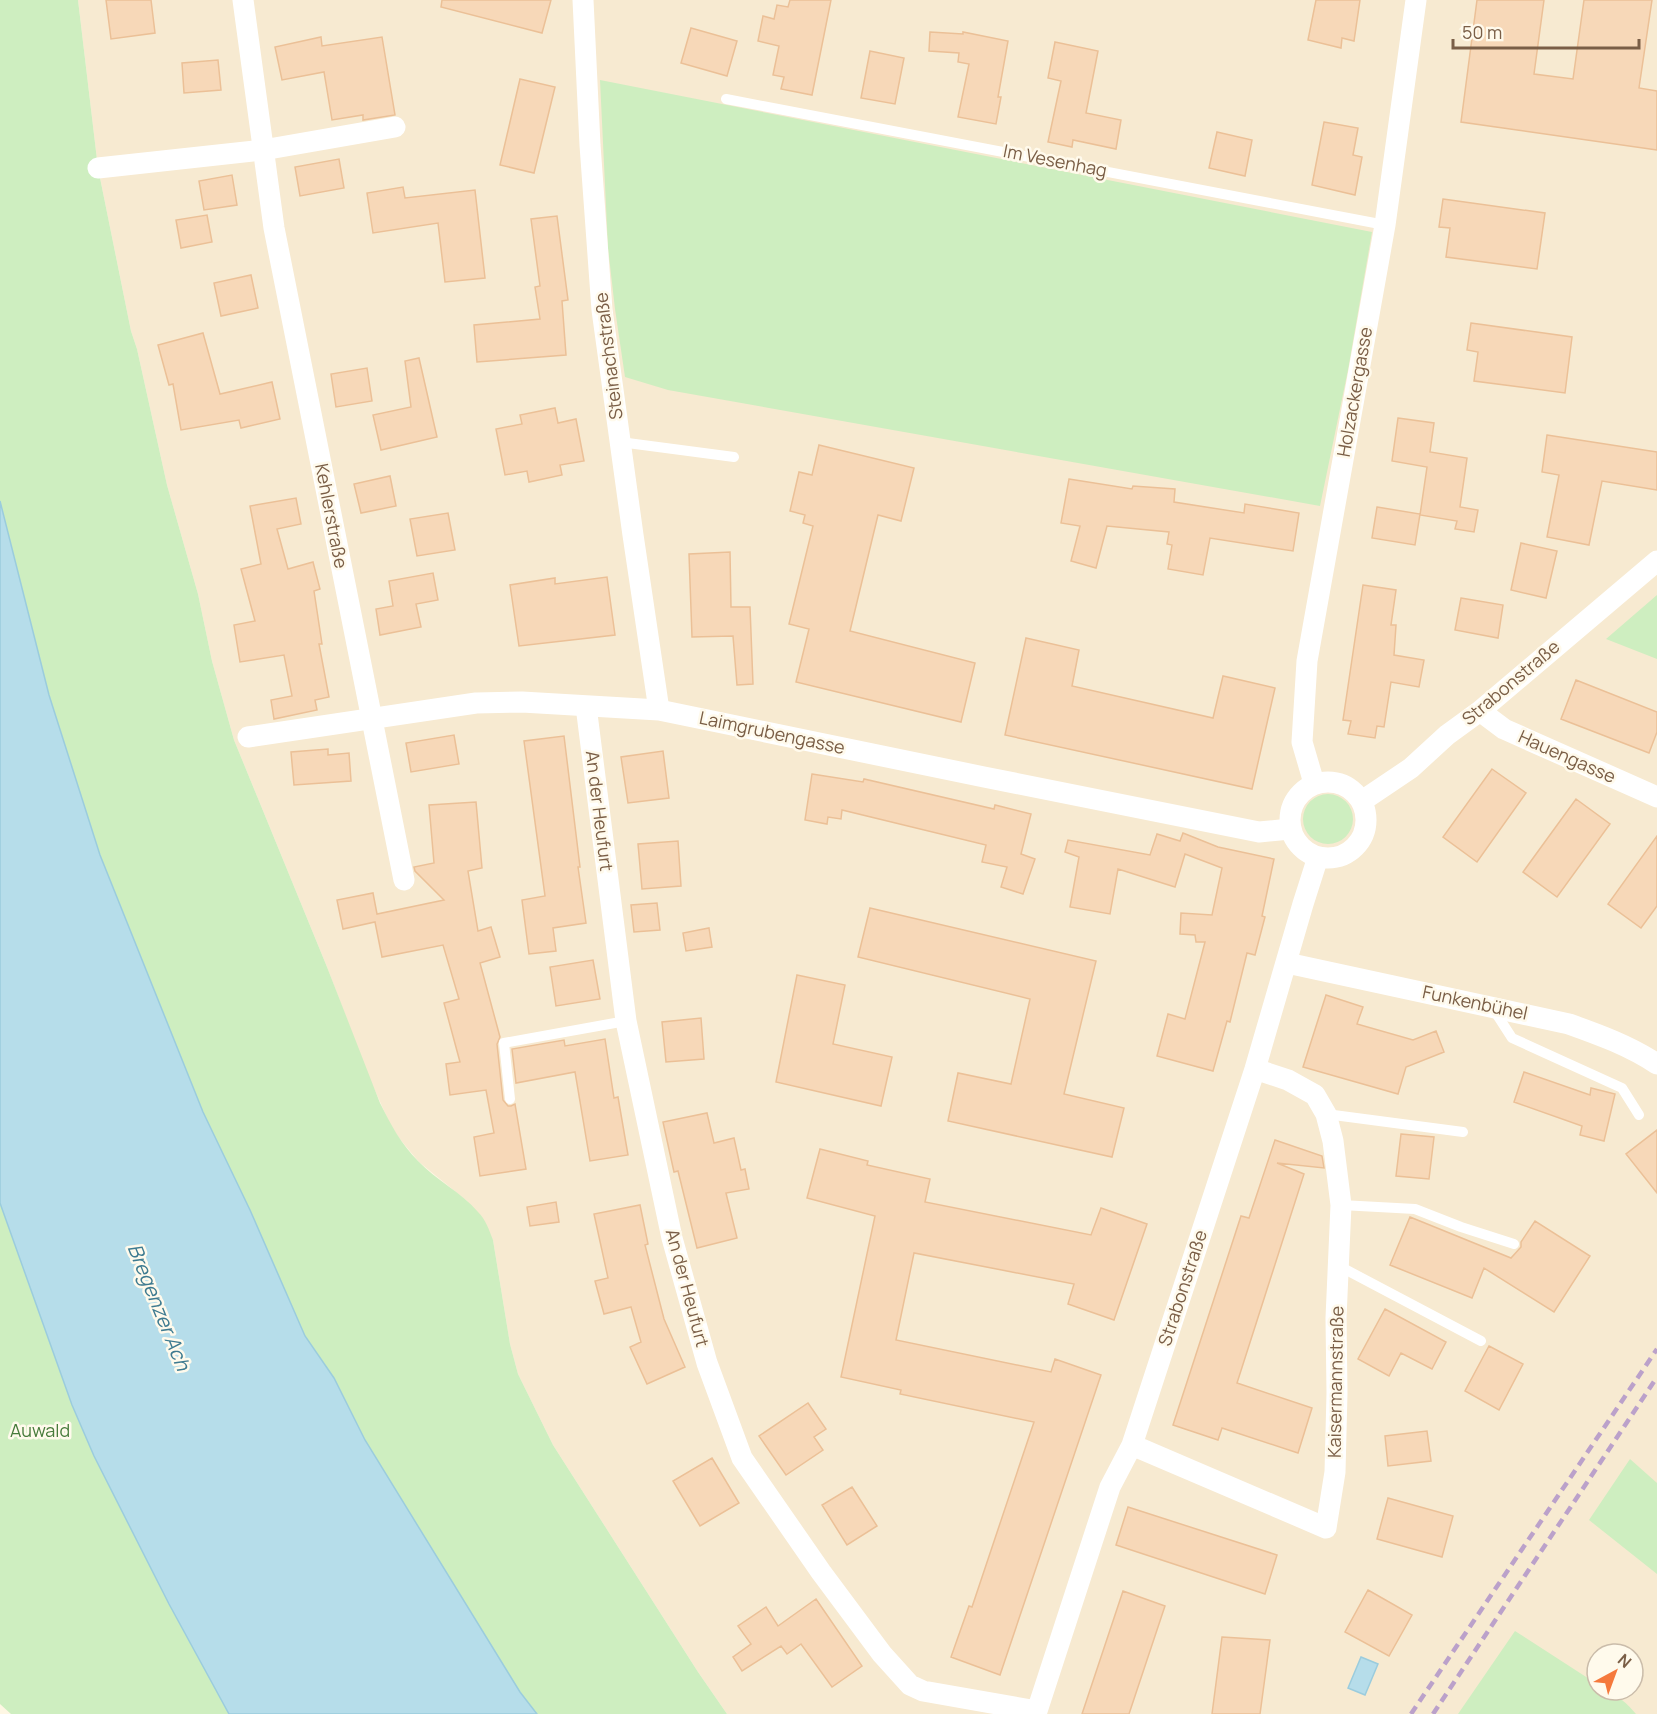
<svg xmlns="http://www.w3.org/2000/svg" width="1657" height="1714" viewBox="0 0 1657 1714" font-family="Manrope,sans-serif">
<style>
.residential{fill:#f7ead1;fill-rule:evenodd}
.green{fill:#ceeec0}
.water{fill:#b6ddea;stroke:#9bccdd;stroke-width:1.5}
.building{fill:#f7d8b8;stroke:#ebc097;stroke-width:1.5}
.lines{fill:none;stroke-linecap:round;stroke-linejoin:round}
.service{stroke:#fff;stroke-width:10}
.minor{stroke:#fff;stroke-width:21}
.rail{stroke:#bba1ca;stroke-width:4.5;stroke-dasharray:9 6;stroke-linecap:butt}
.labels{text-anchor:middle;stroke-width:5;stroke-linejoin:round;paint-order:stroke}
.street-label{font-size:18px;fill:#7a5e46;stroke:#fffaec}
.park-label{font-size:18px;fill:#477b3b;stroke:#fffaec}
.water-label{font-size:20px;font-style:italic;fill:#3d7a90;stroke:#fffaec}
</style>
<rect width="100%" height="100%" fill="#fef7e4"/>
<path class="residential" d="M 78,0 L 1657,0 L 1657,1714 L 727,1714 L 698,1672 L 553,1445 L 518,1374 L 510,1344 L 493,1240 L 467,1201 L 419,1162 L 399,1138 L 390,1124 L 368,1075 L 327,967 L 234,740 L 212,661 L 198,594 L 167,485 L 137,349 L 131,331 L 98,168 ZM 1597,1654 L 1633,1654 L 1633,1690 L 1597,1690 Z"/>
<path class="green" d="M 0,0 L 78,0 L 98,168 L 131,331 L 137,349 L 167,485 L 198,594 L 212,661 L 234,740 L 327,967 L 380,1103 C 391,1125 401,1144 418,1161 C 436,1180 461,1192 478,1212 C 486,1220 489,1230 493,1240 L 510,1344 L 518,1374 L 553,1445 L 698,1672 L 727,1714 L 537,1714 L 520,1692 L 365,1440 L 334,1378 L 305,1336 L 250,1210 L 203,1112 L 100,855 L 49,695 L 0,501 Z
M 600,80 L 1372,232 L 1348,370 L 1320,506 L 668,390 L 625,377 L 615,309 L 608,248 Z
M 1657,595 L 1657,659 L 1606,639 Z
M1303 819a25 25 0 1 1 50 0a25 25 0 1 1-50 0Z
M 0,1203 L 72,1405 L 94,1456 L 169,1604 L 229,1714 L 11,1714 L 0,1704 Z
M 1630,1459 L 1657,1483 L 1657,1574 L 1589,1520 Z
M 1515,1631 L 1597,1684 L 1597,1690 C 1613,1690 1626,1702 1636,1714 L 1458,1714 Z"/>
<path class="water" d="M 0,501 L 49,695 L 100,855 L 203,1112 L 250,1210 L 305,1336 L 334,1378 L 365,1440 L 520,1692 L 537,1714 L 229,1714 L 169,1604 L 94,1456 L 72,1405 L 0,1203 Z
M 1361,1657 L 1378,1664 L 1365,1695 L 1348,1688 Z"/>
<path class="building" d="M 106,0 L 151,0 L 155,33 L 111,39 Z
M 442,0 L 551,0 L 542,33 L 441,7 Z
M 790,0 L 831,0 L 812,95 L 781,89 L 784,77 L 773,75 L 779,46 L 758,41 L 763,16 L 774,19 L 777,5 L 788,7 Z
M 1316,0 L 1360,0 L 1354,41 L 1342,38 L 1341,48 L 1308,40 Z
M 1477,0 L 1544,0 L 1534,74 L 1573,79 L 1584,0 L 1652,0 L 1639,88 L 1657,91 L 1657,150 L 1461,122 Z
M 691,28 L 737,41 L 727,76 L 681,63 Z
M 930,32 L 963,34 L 963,32 L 1008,41 L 998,97 L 1001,97 L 996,124 L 958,117 L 969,64 L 958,62 L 959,53 L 929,51 Z
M 321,37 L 322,46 L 382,37 L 395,115 L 363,120 L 363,115 L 332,120 L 324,72 L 282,80 L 275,47 Z
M 1055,42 L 1098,51 L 1086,113 L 1121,120 L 1116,149 L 1073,140 L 1072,147 L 1048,142 L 1061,81 L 1048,78 Z
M 870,51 L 904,58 L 895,104 L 861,98 Z
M 218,60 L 221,90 L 184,93 L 182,63 Z
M 520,79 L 555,87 L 534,173 L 500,165 Z
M 1324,122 L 1358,128 L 1353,155 L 1362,157 L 1355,195 L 1312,185 Z
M 1217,132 L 1252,140 L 1245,176 L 1209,168 Z
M 339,159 L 344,188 L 300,196 L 295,167 Z
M 232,175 L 237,205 L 204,210 L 199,181 Z
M 403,187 L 405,198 L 475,190 L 485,278 L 445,282 L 438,223 L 373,233 L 367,193 Z
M 1443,199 L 1545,213 L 1537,269 L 1446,257 L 1450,228 L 1439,227 Z
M 207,215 L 212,242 L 181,248 L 176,220 Z
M 557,216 L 568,300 L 562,301 L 566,355 L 477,362 L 474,325 L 540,319 L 535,287 L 540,286 L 531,219 Z
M 251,275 L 258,308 L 221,316 L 214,283 Z
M 1471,323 L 1572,337 L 1565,393 L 1474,381 L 1478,352 L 1467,350 Z
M 203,333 L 220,394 L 272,382 L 280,419 L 241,428 L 239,420 L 181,430 L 173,384 L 169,385 L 158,345 Z
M 419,358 L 437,437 L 381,450 L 373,415 L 411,407 L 405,361 Z
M 367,368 L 372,401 L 336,407 L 331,374 Z
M 555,408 L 558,423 L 576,419 L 584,461 L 560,465 L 562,475 L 529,482 L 527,471 L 505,475 L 496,429 L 522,424 L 520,415 Z
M 1398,418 L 1434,423 L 1430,452 L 1467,458 L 1460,507 L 1478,510 L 1474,532 L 1455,529 L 1457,521 L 1420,515 L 1427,467 L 1392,461 Z
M 1547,435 L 1657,452 L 1657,490 L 1602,481 L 1589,545 L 1547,537 L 1559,475 L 1542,472 Z
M 819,445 L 914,468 L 901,521 L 878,515 L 850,631 L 975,663 L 961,722 L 796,682 L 809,629 L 789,624 L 813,526 L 803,523 L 805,515 L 790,511 L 799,472 L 812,475 Z
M 390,476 L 396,506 L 361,513 L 354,484 Z
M 1069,479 L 1132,489 L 1133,486 L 1175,489 L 1174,502 L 1244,513 L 1245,504 L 1299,513 L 1293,551 L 1210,538 L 1203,575 L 1168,569 L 1172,545 L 1167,544 L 1169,532 L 1107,526 L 1096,568 L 1071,561 L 1080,526 L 1061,523 Z
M 296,498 L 301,524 L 277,529 L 288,569 L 313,562 L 320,589 L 314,591 L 322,644 L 319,644 L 329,697 L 315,700 L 317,710 L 274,719 L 271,700 L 292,696 L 284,655 L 240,662 L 234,625 L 255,621 L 241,569 L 261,564 L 250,506 Z
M 1377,507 L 1420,514 L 1415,545 L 1372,538 Z
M 448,513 L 455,550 L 417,556 L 410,519 Z
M 1521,543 L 1557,551 L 1546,598 L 1511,590 Z
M 730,552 L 731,607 L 750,607 L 753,684 L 737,685 L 733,636 L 692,637 L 689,554 Z
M 433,573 L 438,600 L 416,604 L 421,627 L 380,635 L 376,609 L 393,606 L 389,581 Z
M 607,577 L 615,635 L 519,646 L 510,585 L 555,578 L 555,584 Z
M 1363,585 L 1396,590 L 1391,625 L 1396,625 L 1394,655 L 1424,660 L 1419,687 L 1391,682 L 1384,727 L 1377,726 L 1375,738 L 1348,734 L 1351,721 L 1343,720 Z
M 1461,598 L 1503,605 L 1498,638 L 1455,630 Z
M 1026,638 L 1079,650 L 1072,686 L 1213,718 L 1223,676 L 1275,688 L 1252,789 L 1005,735 Z
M 1576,680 L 1657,712 L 1657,732 L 1649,753 L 1561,719 Z
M 454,735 L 459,764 L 411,772 L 406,743 Z
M 564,736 L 580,867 L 578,867 L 586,923 L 553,928 L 556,951 L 529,954 L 522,900 L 545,896 L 524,741 Z
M 328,749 L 328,755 L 349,753 L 351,781 L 294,785 L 291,752 Z
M 663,751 L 669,798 L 628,803 L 621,757 Z
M 1492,769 L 1526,793 L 1477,862 L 1443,837 Z
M 812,774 L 863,782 L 864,779 L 994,809 L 995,805 L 1031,814 L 1021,854 L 1035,859 L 1023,894 L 1001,887 L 1007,867 L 982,862 L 986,845 L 842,810 L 841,819 L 828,817 L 827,824 L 805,820 Z
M 1576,799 L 1610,824 L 1557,897 L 1523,872 Z
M 476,802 L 482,868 L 468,871 L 478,931 L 491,927 L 500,957 L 480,963 L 500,1037 L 497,1044 L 503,1100 L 508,1106 L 511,1106 L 515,1104 L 526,1169 L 480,1176 L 474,1137 L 494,1133 L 486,1090 L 450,1095 L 446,1064 L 460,1062 L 444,1003 L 459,999 L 443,945 L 382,957 L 375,922 L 343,929 L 337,900 L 373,893 L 377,914 L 444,900 L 415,871 L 414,867 L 434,863 L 429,805 Z
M 1183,833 L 1218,847 L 1274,859 L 1262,916 L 1265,917 L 1255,955 L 1247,953 L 1230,1022 L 1227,1021 L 1213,1071 L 1157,1056 L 1168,1014 L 1185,1019 L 1205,942 L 1196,942 L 1195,935 L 1180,934 L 1181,913 L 1212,915 L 1222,868 L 1185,854 L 1175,887 L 1118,869 L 1110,914 L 1070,907 L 1079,857 L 1065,852 L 1068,840 L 1150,855 L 1157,834 L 1180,841 Z
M 1657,836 L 1657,906 L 1641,928 L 1608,904 Z
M 678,841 L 681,886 L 642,889 L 638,844 Z
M 657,903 L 660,930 L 634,932 L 631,905 Z
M 870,908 L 1096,961 L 1064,1094 L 1124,1108 L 1112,1157 L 948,1121 L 958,1073 L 1011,1084 L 1030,999 L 858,957 Z
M 709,928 L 712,947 L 686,951 L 683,933 Z
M 593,960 L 600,999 L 556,1006 L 550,967 Z
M 797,975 L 845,985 L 833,1044 L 892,1057 L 881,1106 L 776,1082 Z
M 1326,995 L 1363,1007 L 1357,1024 L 1413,1040 L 1436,1031 L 1444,1052 L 1406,1067 L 1398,1094 L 1303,1067 Z
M 701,1018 L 704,1059 L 666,1062 L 662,1022 Z
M 605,1039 L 614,1098 L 618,1097 L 628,1155 L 590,1161 L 575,1072 L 516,1083 L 512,1049 L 564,1040 L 565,1046 Z
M 1524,1072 L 1590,1095 L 1591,1088 L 1615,1094 L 1604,1141 L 1580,1135 L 1582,1126 L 1514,1102 Z
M 707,1113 L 714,1143 L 734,1138 L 741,1170 L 745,1169 L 749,1189 L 726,1193 L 737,1238 L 697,1248 L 678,1171 L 674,1172 L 663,1122 Z
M 1657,1130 L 1657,1193 L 1626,1154 Z
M 1401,1134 L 1434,1137 L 1429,1179 L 1396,1176 Z
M 1275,1140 L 1322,1156 L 1324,1168 L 1277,1163 L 1304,1174 L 1237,1383 L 1312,1408 L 1298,1453 L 1222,1428 L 1218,1440 L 1173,1425 L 1241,1216 L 1249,1218 Z
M 820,1149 L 868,1161 L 867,1165 L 930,1179 L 925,1202 L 1091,1235 L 1101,1208 L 1147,1224 L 1114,1320 L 1068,1304 L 1074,1284 L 914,1253 L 896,1340 L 1051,1372 L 1055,1359 L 1101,1375 L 1000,1675 L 951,1657 L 969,1606 L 972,1607 L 1034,1422 L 900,1394 L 901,1390 L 841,1377 L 875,1216 L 807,1198 Z
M 556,1202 L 559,1222 L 530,1226 L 527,1207 Z
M 640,1205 L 648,1244 L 645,1245 L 664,1319 L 685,1367 L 647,1384 L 630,1347 L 641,1342 L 631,1307 L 604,1314 L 595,1281 L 608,1278 L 594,1214 Z
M 1410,1217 L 1511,1258 L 1521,1247 L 1521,1242 L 1535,1221 L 1590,1256 L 1554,1312 L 1484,1268 L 1472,1298 L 1390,1265 Z
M 1385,1309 L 1446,1342 L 1432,1369 L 1401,1353 L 1389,1376 L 1358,1359 Z
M 1489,1346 L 1523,1364 L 1499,1410 L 1465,1391 Z
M 808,1403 L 826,1429 L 814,1437 L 823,1450 L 786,1475 L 759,1436 Z
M 1427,1431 L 1431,1461 L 1388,1466 L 1385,1436 Z
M 712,1458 L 739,1503 L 700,1526 L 673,1481 Z
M 852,1487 L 877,1526 L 847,1545 L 822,1505 Z
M 1388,1498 L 1453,1516 L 1442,1557 L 1377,1539 Z
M 1128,1507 L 1277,1555 L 1265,1594 L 1116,1545 Z
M 1368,1590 L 1412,1615 L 1389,1656 L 1345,1632 Z
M 1123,1591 L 1165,1606 L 1129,1714 L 1082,1714 Z
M 816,1599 L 862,1666 L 832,1687 L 801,1644 L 787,1654 L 781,1646 L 742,1671 L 733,1657 L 751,1644 L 738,1626 L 766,1607 L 778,1626 Z
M 1222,1637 L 1270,1640 L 1260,1714 L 1212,1714 Z"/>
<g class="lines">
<path class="service" d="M 726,99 L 1385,225
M 620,442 L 734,457
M 1492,1007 L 1512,1038 L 1622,1088 L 1639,1115
M 510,1099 L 504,1043 L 626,1021
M 1326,1114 L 1463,1132
M 1341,1205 L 1415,1209 L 1461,1227 L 1514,1244
M 1339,1266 L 1481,1341"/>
<path class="minor" d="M 243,0 L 274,228 L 404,880
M 583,0 L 590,145 L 602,310 L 633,535 L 659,710
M 98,168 L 263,150 L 395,127
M 586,706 L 626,1021 L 672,1238 L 707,1363 L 742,1458 L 821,1572 L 882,1654 L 910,1685 L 923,1691 L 1037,1711
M 1480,711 L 1504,729 L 1657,797
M 248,737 L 476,703 L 522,702 L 659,710 L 984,777 L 1259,832 L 1290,829
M1290 820a38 38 0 1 1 76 0a38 38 0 1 1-76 0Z
M 1314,783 L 1302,742 L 1307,661 L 1385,225 L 1416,0
M 1362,801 L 1411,768 L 1447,735 L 1480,711 L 1657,561
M 1287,963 L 1569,1024 C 1600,1035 1630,1046 1657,1064
M 1132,1445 L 1326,1528 L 1335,1472 L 1337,1393 L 1336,1318 L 1341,1205 L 1333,1141 L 1326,1114 L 1315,1095 L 1288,1080 L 1255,1069
M 1036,1714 L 1110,1487 L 1132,1445 L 1255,1069 L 1303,904 L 1318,857"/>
<path class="rail" d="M 1411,1714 L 1657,1349
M 1433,1714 L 1657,1377"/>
</g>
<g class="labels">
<g class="street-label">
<text transform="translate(1055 161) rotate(11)" y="6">Im Vesenhag</text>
<text transform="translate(609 356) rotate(-97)" y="6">Steinachstraße</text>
<text transform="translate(1355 392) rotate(-80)" y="6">Holzackergasse</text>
<text transform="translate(331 516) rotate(79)" y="6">Kehlerstraße</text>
<text transform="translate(1511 683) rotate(-40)" y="6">Strabonstraße</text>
<text transform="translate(772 733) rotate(12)" y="6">Laimgrubengasse</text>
<text transform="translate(1567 757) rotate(24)" y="6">Hauengasse</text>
<text transform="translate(599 811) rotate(83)" y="6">An der Heufurt</text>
<text transform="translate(1475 1003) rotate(12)" y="6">Funkenbühel</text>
<text transform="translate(687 1288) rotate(75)" y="6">An der Heufurt</text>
<text transform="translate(1183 1288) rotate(-72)" y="6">Strabonstraße</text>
<text transform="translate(1336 1382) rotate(-89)" y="6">Kaisermannstraße</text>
</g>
<g class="park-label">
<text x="40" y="1437">Auwald</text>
</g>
<g class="water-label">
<text transform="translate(159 1307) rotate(68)" y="7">Bregenzer Ach</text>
</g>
</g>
<g transform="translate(1615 1672) rotate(41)"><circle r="28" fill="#fffaec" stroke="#cabcaa" stroke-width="1.5"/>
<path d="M0-4.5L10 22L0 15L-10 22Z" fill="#f5793c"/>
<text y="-9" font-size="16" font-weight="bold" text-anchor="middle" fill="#7a5e46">N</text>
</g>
<path d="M1453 39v9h186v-9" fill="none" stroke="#7a5e46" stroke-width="3"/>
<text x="1462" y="39" font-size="18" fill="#7a5e46" stroke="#fffaec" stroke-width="4.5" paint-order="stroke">50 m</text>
</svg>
